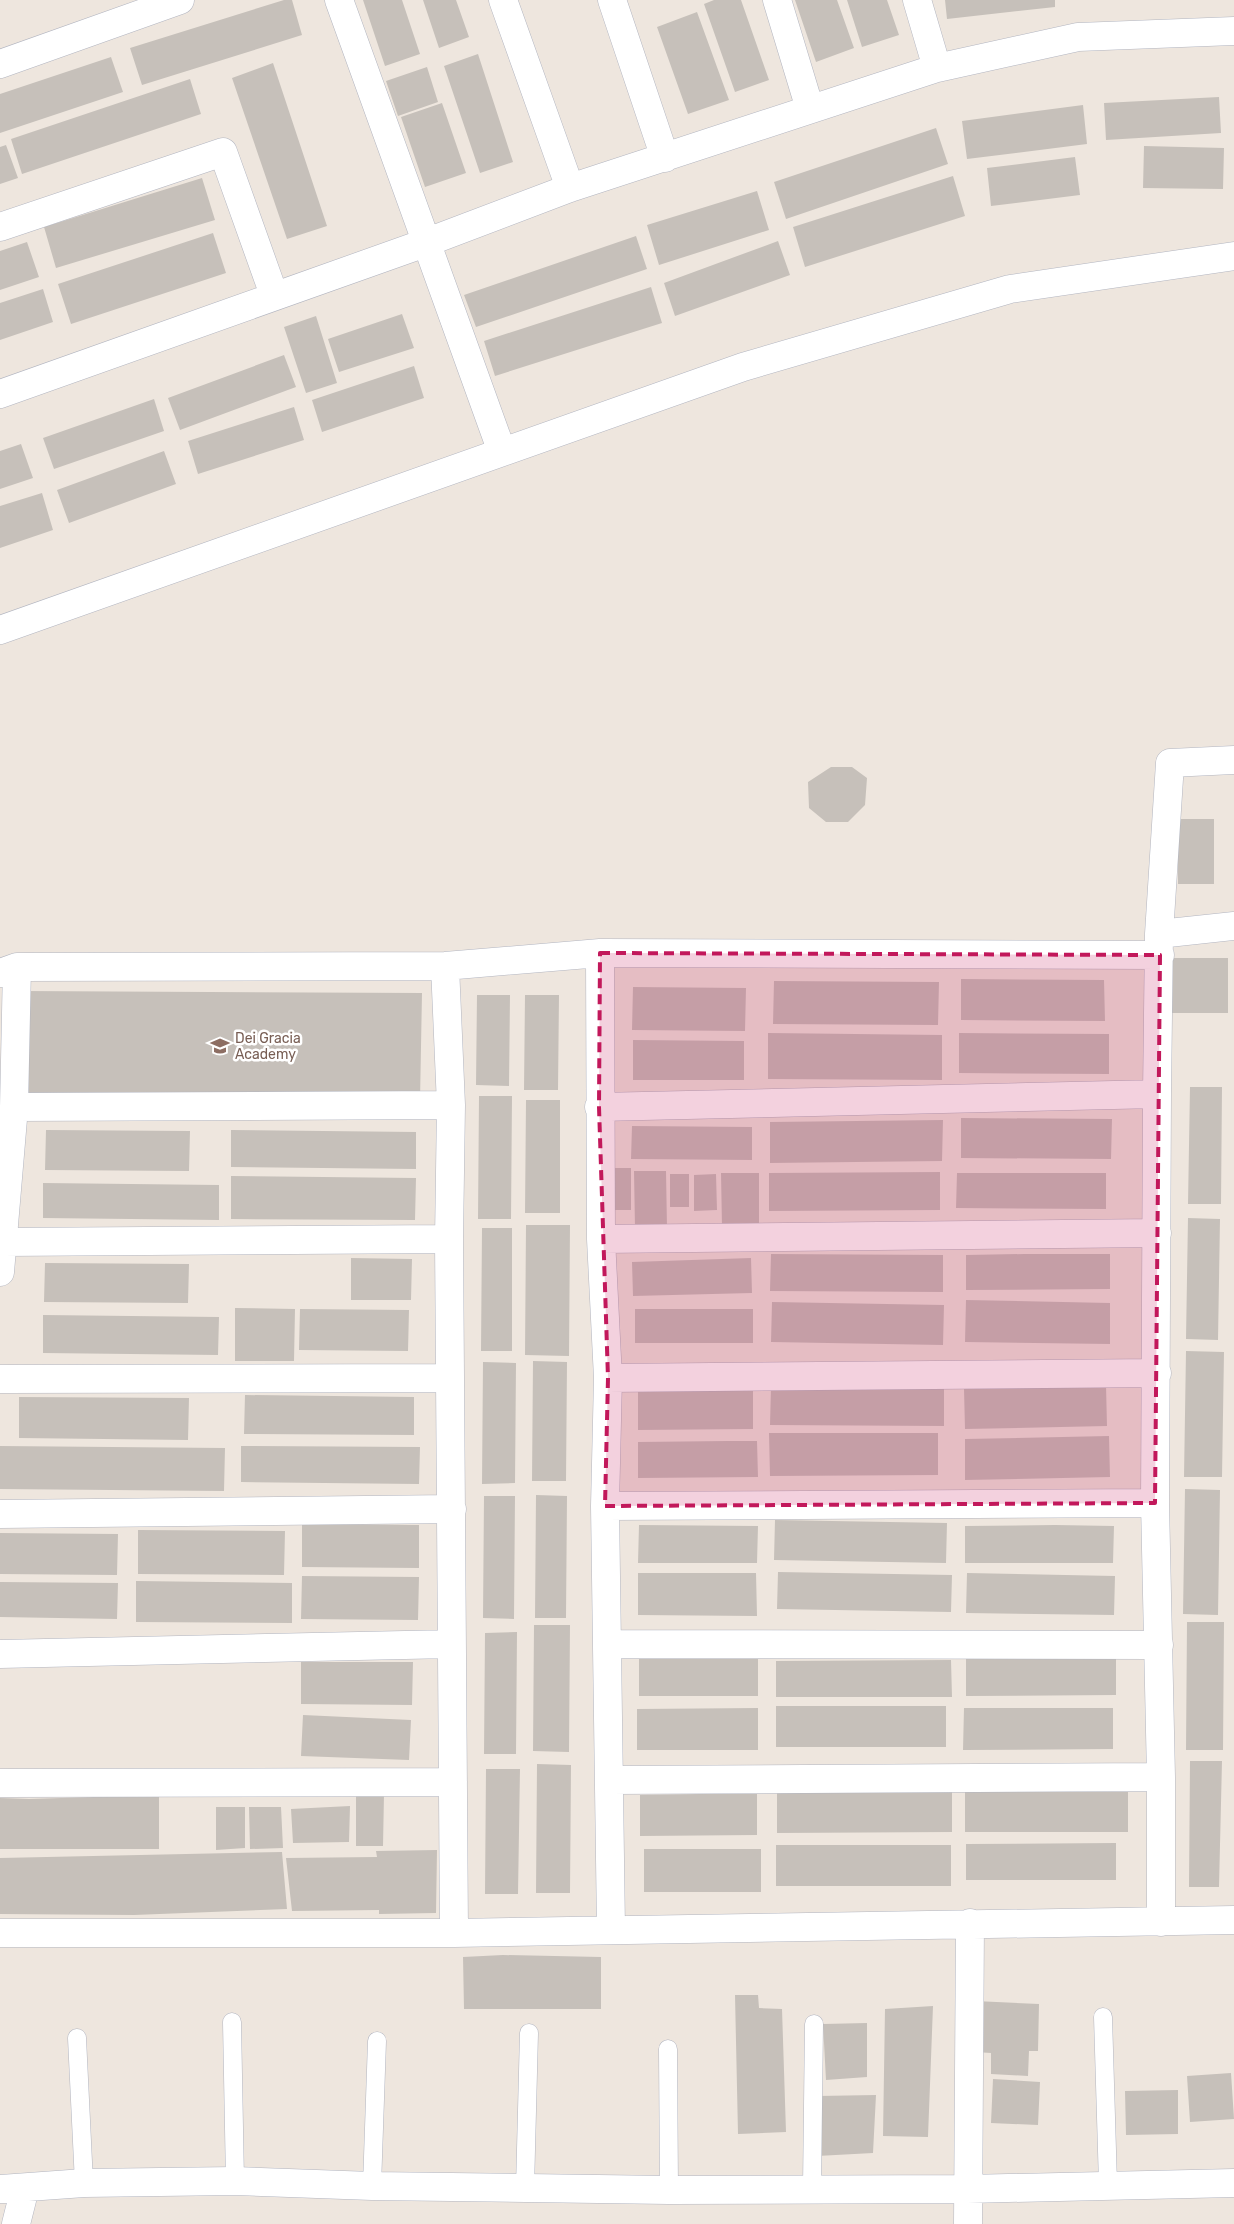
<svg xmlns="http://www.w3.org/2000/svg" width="1234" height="2224" viewBox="0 0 1234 2224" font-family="Rubik,sans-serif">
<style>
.building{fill:#c6c0ba}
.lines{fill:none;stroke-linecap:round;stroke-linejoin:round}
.service-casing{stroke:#b2b5c0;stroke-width:19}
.minor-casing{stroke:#b2b5c0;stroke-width:29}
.service{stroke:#fff;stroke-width:18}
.minor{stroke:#fff;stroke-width:28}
.marked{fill:#c2185b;fill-opacity:0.2;stroke:#c2185b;stroke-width:4;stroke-dasharray:10 6;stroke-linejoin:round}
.labels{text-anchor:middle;stroke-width:5;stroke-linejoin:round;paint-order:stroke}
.education-label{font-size:14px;fill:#785e54;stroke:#fff;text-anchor:start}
</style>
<rect width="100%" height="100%" fill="#eee6de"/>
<path class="building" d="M 284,0 L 292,0 L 302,35 L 142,85 L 130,48 Z
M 363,0 L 402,0 L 420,54 L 385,66 Z
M 423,0 L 456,0 L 469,37 L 439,48 Z
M 714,0 L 741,0 L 769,80 L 735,92 L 704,4 Z
M 795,0 L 837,0 L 854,48 L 816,62 Z
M 847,0 L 887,0 L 899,35 L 862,47 Z
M 945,0 L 1055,0 L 1055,7 L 947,19 Z
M 697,12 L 729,100 L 688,114 L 657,27 Z
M 478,54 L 513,162 L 480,173 L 444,66 Z
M 111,57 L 123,92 L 0,133 L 0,94 Z
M 273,63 L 327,226 L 287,239 L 232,78 Z
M 427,67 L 438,102 L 398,116 L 386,81 Z
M 190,79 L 201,114 L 22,174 L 11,139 Z
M 1219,97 L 1221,133 L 1106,140 L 1104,103 Z
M 442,103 L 466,173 L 425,187 L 401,117 Z
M 1083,105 L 1087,144 L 967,159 L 962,121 Z
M 936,128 L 948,164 L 786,219 L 774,182 Z
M 6,145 L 18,178 L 0,184 L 0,147 Z
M 1144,146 L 1224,148 L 1223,189 L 1143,188 Z
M 1075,157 L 1080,195 L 991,206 L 987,168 Z
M 953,176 L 965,216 L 805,267 L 793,227 Z
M 202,178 L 215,220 L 56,268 L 44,227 Z
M 757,191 L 769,230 L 659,265 L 647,225 Z
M 213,233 L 226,273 L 71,324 L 58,284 Z
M 636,236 L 647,269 L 476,327 L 464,295 Z
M 778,241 L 790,275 L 675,316 L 664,283 Z
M 27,242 L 39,277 L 0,290 L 0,251 Z
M 651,287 L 662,323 L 495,376 L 484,341 Z
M 43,289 L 53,322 L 0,340 L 0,303 Z
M 402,314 L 414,348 L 339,372 L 328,339 Z
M 316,316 L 337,383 L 306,393 L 284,327 Z
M 284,355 L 296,387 L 180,430 L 168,398 Z
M 414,366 L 424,398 L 322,432 L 312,400 Z
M 154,399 L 164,431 L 54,469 L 43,438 Z
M 294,407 L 304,440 L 198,474 L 188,441 Z
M 21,444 L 33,478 L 0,489 L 0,451 Z
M 164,451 L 176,484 L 69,523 L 57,490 Z
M 42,493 L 53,530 L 0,548 L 0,506 Z
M 831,767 L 852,767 L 867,778 L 865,805 L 848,822 L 826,822 L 809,808 L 808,782 Z
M 1178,819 L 1214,819 L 1214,884 L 1178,884 Z
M 1168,958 L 1228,958 L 1228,1013 L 1168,1013 Z
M 961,979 L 1104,980 L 1105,1021 L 961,1020 Z
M 774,981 L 939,982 L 938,1025 L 773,1024 Z
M 633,987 L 746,988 L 745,1031 L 632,1030 Z
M 20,991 L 422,993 L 420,1101 L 19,1098 Z
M 477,995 L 510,995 L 509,1086 L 476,1085 Z
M 525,995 L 559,995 L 558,1090 L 524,1090 Z
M 768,1033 L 942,1035 L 942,1080 L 768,1079 Z
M 959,1033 L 1109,1034 L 1109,1074 L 959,1073 Z
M 633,1040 L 744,1041 L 744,1080 L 633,1080 Z
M 1190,1087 L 1222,1087 L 1221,1204 L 1188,1204 Z
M 479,1096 L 512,1096 L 511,1219 L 478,1219 Z
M 526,1100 L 560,1100 L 560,1213 L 525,1213 Z
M 961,1118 L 1112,1119 L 1111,1159 L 961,1158 Z
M 943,1120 L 942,1161 L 770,1163 L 770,1122 Z
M 632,1126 L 752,1127 L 752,1160 L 631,1159 Z
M 46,1130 L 190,1131 L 189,1171 L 45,1170 Z
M 231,1130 L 416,1132 L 416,1169 L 231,1167 Z
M 609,1168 L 631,1168 L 631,1210 L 609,1210 Z
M 634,1171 L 666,1171 L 667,1228 L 635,1228 Z
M 940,1172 L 940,1210 L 769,1211 L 769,1173 Z
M 721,1173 L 759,1173 L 759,1227 L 722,1227 Z
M 957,1173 L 1106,1173 L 1106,1209 L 956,1208 Z
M 670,1174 L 689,1174 L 689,1207 L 670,1207 Z
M 716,1174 L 717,1210 L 694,1211 L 694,1175 Z
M 231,1176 L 416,1178 L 415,1220 L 231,1219 Z
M 43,1183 L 219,1185 L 219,1220 L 43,1218 Z
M 1188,1218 L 1220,1219 L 1218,1340 L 1186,1339 Z
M 526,1225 L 570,1225 L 569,1356 L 525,1355 Z
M 482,1228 L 512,1228 L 512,1351 L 481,1351 Z
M 771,1254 L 943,1255 L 943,1292 L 770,1291 Z
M 1024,1254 L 1110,1254 L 1110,1289 L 966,1290 L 966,1255 Z
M 351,1258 L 412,1259 L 411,1300 L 351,1300 Z
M 751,1258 L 752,1293 L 633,1296 L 632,1262 Z
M 45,1263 L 189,1264 L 188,1303 L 44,1302 Z
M 966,1300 L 1110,1303 L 1110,1344 L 965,1342 Z
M 772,1302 L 944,1305 L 943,1345 L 771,1342 Z
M 235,1308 L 295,1309 L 294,1361 L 235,1361 Z
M 300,1309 L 409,1310 L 408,1351 L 299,1350 Z
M 635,1309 L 753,1309 L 753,1343 L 635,1343 Z
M 43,1315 L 219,1317 L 218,1355 L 43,1353 Z
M 1186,1351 L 1224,1352 L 1222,1477 L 1184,1477 Z
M 533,1361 L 567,1362 L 566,1481 L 532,1481 Z
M 483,1362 L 516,1363 L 515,1483 L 482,1484 Z
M 1106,1385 L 1107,1426 L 965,1429 L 964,1389 Z
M 771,1387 L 944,1388 L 944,1426 L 770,1425 Z
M 638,1389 L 753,1389 L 753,1429 L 638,1430 Z
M 245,1395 L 414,1397 L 414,1435 L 244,1434 Z
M 19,1397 L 189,1398 L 188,1440 L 19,1438 Z
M 769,1433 L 938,1433 L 938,1475 L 770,1476 Z
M 1109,1436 L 1110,1477 L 965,1480 L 965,1439 Z
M 727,1441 L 757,1441 L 758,1477 L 638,1478 L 638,1442 Z
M 0,1446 L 225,1448 L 224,1491 L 0,1489 Z
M 241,1446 L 420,1447 L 419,1484 L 241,1482 Z
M 1185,1489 L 1220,1490 L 1218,1615 L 1183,1614 Z
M 536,1495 L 567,1496 L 566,1618 L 535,1618 Z
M 484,1496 L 515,1496 L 514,1619 L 483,1618 Z
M 775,1520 L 947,1523 L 946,1563 L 774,1560 Z
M 302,1524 L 419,1525 L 419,1568 L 302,1567 Z
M 639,1525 L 758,1526 L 757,1563 L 638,1563 Z
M 1055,1525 L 1114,1526 L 1113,1563 L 965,1563 L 965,1526 Z
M 138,1530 L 285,1531 L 284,1575 L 138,1574 Z
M 0,1533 L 118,1534 L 117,1575 L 0,1574 Z
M 778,1572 L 952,1575 L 951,1612 L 777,1609 Z
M 638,1573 L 756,1573 L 757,1616 L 638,1615 Z
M 967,1573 L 1115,1576 L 1114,1615 L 966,1613 Z
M 302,1576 L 419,1577 L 418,1620 L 301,1619 Z
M 136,1581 L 292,1583 L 292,1623 L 136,1622 Z
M 0,1582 L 118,1583 L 117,1619 L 0,1617 Z
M 1187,1622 L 1224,1622 L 1223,1750 L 1186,1750 Z
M 534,1625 L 570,1625 L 569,1752 L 533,1751 Z
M 517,1632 L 516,1754 L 484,1754 L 485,1633 Z
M 1116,1658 L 1116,1695 L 966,1696 L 966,1659 Z
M 639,1659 L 758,1659 L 758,1696 L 639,1696 Z
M 951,1660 L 952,1697 L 776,1697 L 776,1661 Z
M 301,1662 L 413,1662 L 412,1705 L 301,1704 Z
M 776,1706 L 946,1706 L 946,1747 L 776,1747 Z
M 758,1708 L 758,1750 L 637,1750 L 637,1709 Z
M 964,1708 L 1113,1708 L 1113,1749 L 963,1750 Z
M 303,1715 L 411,1720 L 409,1760 L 301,1756 Z
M 1190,1761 L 1222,1761 L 1219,1887 L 1189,1887 Z
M 537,1764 L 571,1765 L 570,1893 L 536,1893 Z
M 486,1769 L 520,1769 L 518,1894 L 485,1894 Z
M 952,1791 L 952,1832 L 777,1833 L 777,1792 Z
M 965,1792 L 1128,1792 L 1128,1832 L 965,1832 Z
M 384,1794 L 383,1846 L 356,1846 L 356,1795 Z
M 699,1794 L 757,1794 L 757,1835 L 640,1836 L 640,1795 Z
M 159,1795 L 159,1849 L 0,1849 L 0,1798 L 29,1799 Z
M 350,1806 L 349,1842 L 293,1843 L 291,1809 Z
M 216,1807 L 245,1807 L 245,1848 L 216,1850 Z
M 249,1807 L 281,1807 L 283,1848 L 250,1849 Z
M 1116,1843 L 1116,1880 L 966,1880 L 966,1844 Z
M 776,1845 L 951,1845 L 951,1886 L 776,1886 Z
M 644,1849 L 761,1849 L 761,1892 L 644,1892 Z
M 437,1850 L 436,1913 L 379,1914 L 379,1910 L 292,1911 L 286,1858 L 377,1857 L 376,1851 Z
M 282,1852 L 287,1909 L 134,1915 L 0,1914 L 0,1858 Z
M 503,1955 L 601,1957 L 601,2009 L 464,2009 L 463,1957 Z
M 735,1995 L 758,1995 L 759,2008 L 782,2009 L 786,2132 L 738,2134 Z
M 975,2001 L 1039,2004 L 1038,2051 L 1029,2051 L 1028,2076 L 991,2074 L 991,2053 L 975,2052 Z
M 933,2006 L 928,2137 L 883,2136 L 885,2009 Z
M 867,2023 L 867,2077 L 826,2080 L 823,2024 Z
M 1231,2073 L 1234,2119 L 1190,2122 L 1187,2076 Z
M 993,2079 L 1040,2082 L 1038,2125 L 991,2123 Z
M 1178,2090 L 1178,2134 L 1126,2135 L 1125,2091 Z
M 876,2095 L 873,2153 L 817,2156 L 818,2096 Z"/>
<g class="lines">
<g class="service-casing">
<path id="service" d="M 1103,2017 L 1108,2184
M 232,2022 L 235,2181
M 77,2038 L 84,2183
M 668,2049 L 669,2190
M 372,2186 L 377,2041
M 525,2188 L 529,2033
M 812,2188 L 814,2024"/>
</g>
<g class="minor-casing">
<path id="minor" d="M 339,0 L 502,452
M 503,0 L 570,188
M 612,0 L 665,158
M 777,0 L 810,109
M 917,0 L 937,68
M 0,64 L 180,0
M 0,227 L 223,152 L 274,295
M 0,394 L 425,243 L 570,188 L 937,68 L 1078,37 L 1234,31
M 0,630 L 743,367 L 1010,289 L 1234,256
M 1159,934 L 1234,926
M 600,953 L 601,1239 L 608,1378 L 605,1506 L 611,1929
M 445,966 L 451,1105 L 449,1239 L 454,1933
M 0,973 L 17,967 L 445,966 L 600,953 L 1160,955
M 14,1107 L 451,1105
M 599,1107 L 1157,1094
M 601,1239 L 1157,1233
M 3,1242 L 449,1239
M 0,1272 L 14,1107 L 17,967
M 608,1378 L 1157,1373
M 0,1379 L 449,1378
M 605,1506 L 1155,1503
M 0,1514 L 452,1509
M 608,1644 L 1159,1645
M 0,1654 L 451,1644
M 610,1780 L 1161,1777
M 0,1783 L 453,1782
M 1161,1922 L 1161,1777 L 1155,1503 L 1157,1094 L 1159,934 L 1170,763 L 1234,760
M 0,1933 L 454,1933 L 1234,1920
M 0,2189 L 84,2183 L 235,2181 L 372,2186 L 669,2190 L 968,2189 L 1234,2183
M 16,2224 L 25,2188
M 968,2224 L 970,1923"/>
</g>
<use href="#service" class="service"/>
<use href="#minor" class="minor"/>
</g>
<path class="marked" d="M 600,953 L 1160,955 L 1155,1503 L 605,1506 L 608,1378 L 599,1107 Z"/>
<defs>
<g id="school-bare" transform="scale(1.5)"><path d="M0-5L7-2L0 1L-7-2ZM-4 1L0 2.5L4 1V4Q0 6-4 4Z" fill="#8d6e63" stroke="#fff" stroke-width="2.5" paint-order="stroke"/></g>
</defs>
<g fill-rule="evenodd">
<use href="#school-bare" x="220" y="1046"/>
</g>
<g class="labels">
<g class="education-label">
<text x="235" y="1043">Dei Gracia<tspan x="235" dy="16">Academy</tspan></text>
</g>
</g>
</svg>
